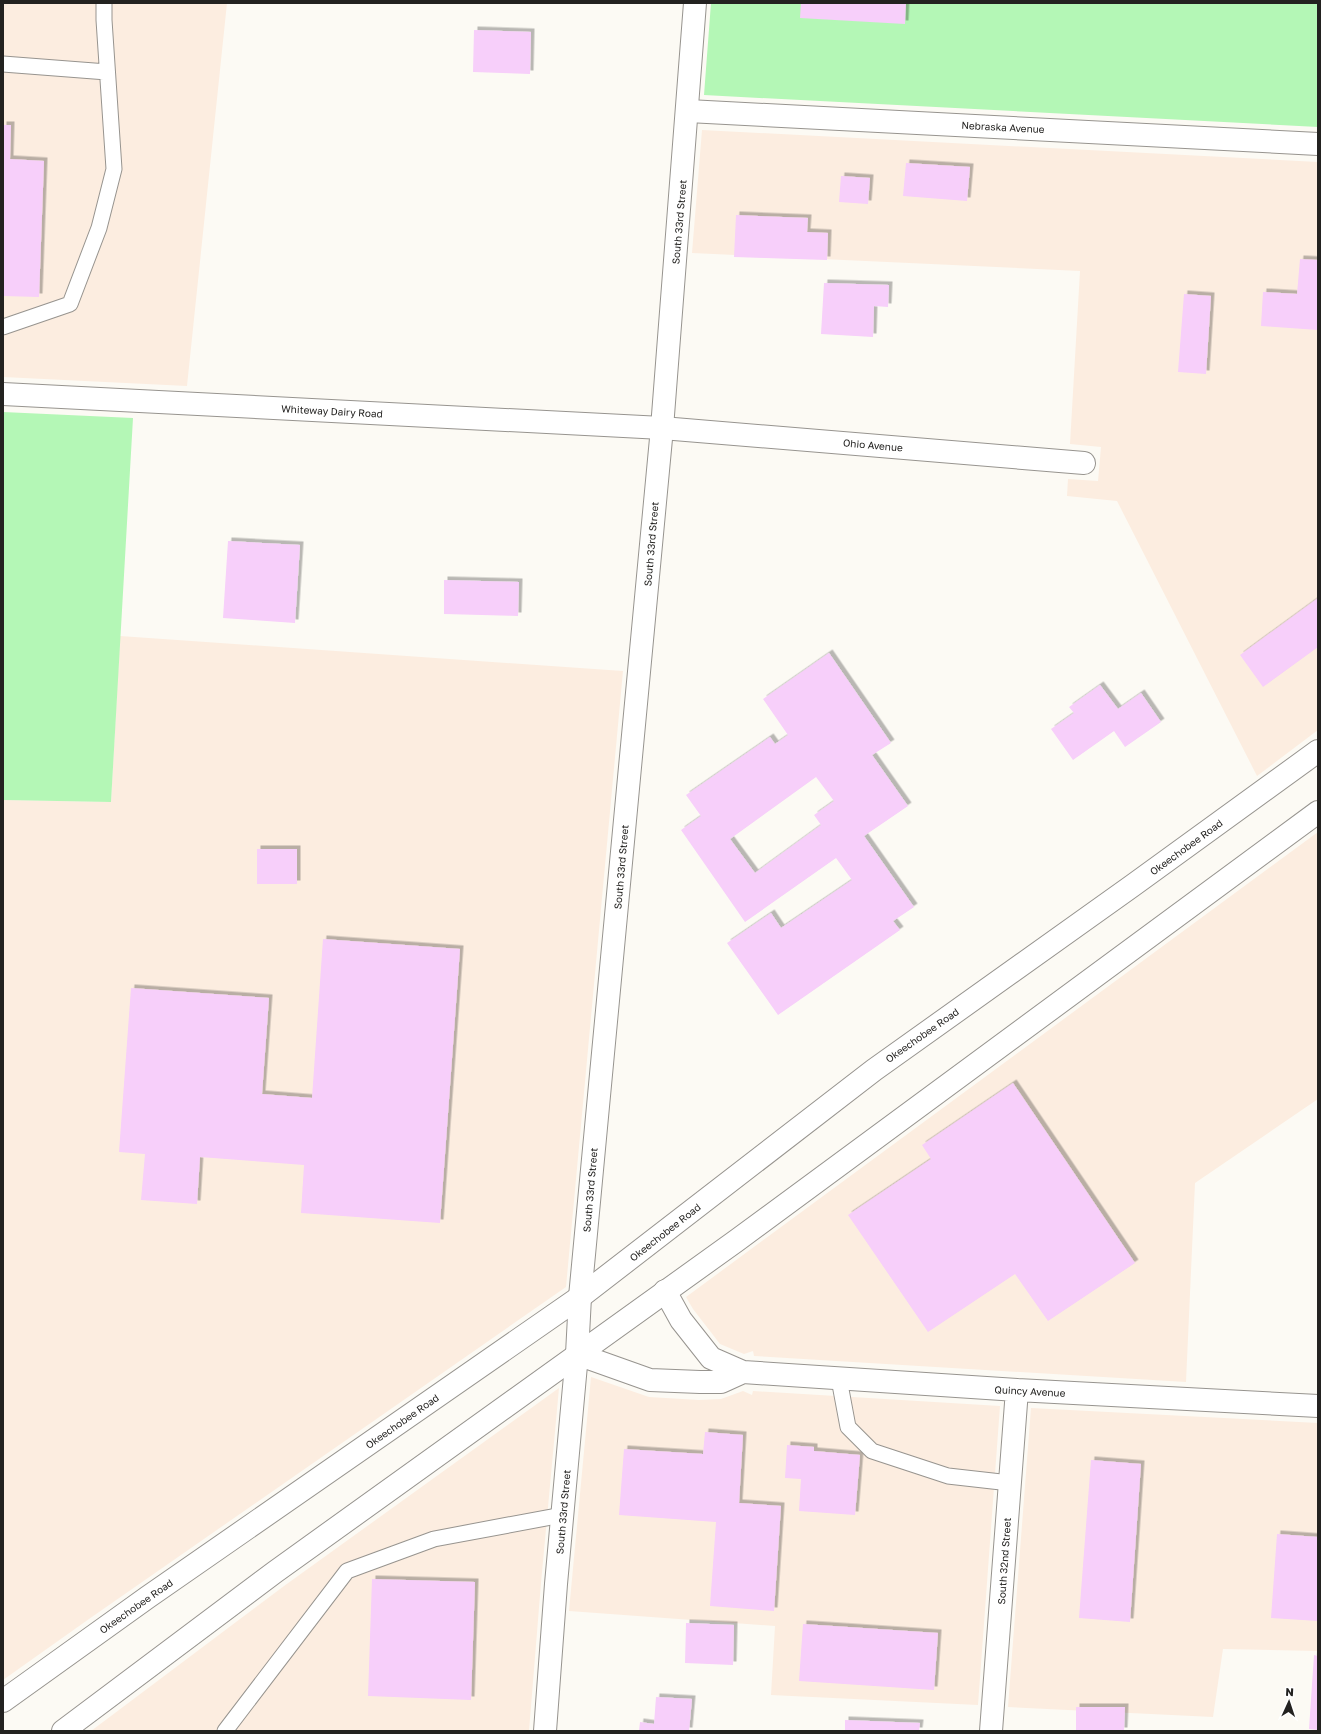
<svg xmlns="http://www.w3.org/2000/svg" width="1321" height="1734" viewBox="0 0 1321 1734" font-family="'Golos Text',sans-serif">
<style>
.commercial{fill:#fcede0}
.green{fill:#b4f7b6}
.building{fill:#f7cffa;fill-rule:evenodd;filter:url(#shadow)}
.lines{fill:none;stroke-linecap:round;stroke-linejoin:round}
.service-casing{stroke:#97948f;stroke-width:17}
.minor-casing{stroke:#97948f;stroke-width:24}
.tertiary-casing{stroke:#97948f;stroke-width:24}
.secondary-casing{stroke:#97948f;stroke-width:24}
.service{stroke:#fff;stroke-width:15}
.minor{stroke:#fff;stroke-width:22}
.tertiary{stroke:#fff;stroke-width:22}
.secondary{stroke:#fff;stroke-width:22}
.labels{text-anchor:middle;stroke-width:3;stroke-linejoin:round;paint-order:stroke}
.street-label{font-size:10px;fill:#232220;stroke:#fff}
</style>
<defs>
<filter id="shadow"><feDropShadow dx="3.5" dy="-3.5" stdDeviation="0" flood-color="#0004"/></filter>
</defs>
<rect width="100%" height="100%" fill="#fcfaf4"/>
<path class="commercial" d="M 3,3 L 227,3 L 187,386 L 3,377 Z
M 702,130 L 1318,162 L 1318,730 L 1257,776 L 1117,501 L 1067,496 L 1068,479 L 1098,481 L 1101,447 L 1070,444 L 1080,271 L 692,253 Z
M 120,636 L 623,671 L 566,1287 L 89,1619 L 3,1680 L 3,800 L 111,802 Z
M 1318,832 L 1318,1099 L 1195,1183 L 1186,1382 L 754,1356 L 753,1351 L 744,1354 L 720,1344 L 693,1309 L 686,1297 Z
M 591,1377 L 649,1397 L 699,1400 L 721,1399 L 743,1391 L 752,1395 L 753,1391 L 1000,1406 L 978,1705 L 771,1695 L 775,1626 L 569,1611 Z
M 559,1388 L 541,1583 L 529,1731 L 91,1731 L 284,1586 Z
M 1031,1408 L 1318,1423 L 1318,1651 L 1223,1649 L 1213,1717 L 1008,1707 Z"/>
<path class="green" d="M 711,3 L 1318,3 L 1318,127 L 704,95 Z
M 3,412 L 133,418 L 111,802 L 3,800 Z"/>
<path class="building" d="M 801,3 L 906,3 L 905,24 L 800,18 Z
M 474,30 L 531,32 L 530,74 L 473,72 Z
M 3,125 L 11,125 L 10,159 L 44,161 L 39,297 L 3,296 Z
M 906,163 L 970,167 L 967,201 L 903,196 Z
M 841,176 L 870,178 L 868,204 L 839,202 Z
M 736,215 L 808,218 L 807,232 L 828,233 L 827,260 L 734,257 Z
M 1300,259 L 1318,260 L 1318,330 L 1261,326 L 1263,292 L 1297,294 Z
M 824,283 L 889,285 L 888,307 L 874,306 L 873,337 L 821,334 Z
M 1184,294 L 1211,296 L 1206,374 L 1178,372 Z
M 228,541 L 300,545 L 295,623 L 223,618 Z
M 444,580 L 519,582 L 518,616 L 444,614 Z
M 1318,598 L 1318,647 L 1263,687 L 1240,655 Z
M 829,653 L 891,743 L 872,755 L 908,806 L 864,836 L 914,907 L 893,921 L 900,930 L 778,1015 L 727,943 L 771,913 L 781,928 L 852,880 L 836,858 L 745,922 L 681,830 L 701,816 L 686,795 L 770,737 L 775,744 L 788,735 L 763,699 ZM 816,777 L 834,801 L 814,815 L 821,825 L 755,873 L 730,839 Z
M 1100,685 L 1118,709 L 1141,693 L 1161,722 L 1125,747 L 1114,731 L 1073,760 L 1051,729 L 1074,713 L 1069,707 Z
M 257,849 L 297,849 L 297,884 L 257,884 Z
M 323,939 L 460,949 L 440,1223 L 301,1213 L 304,1165 L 200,1157 L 197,1204 L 141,1200 L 145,1154 L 119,1152 L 131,988 L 269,998 L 262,1094 L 312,1098 Z
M 1013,1083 L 1135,1263 L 1048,1321 L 1015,1274 L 928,1332 L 848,1215 L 931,1159 L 922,1145 Z
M 705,1432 L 743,1435 L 739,1503 L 781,1506 L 774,1611 L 710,1606 L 716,1522 L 619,1515 L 624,1449 L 703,1454 Z
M 787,1445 L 814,1447 L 814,1451 L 860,1455 L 855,1515 L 799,1511 L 801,1479 L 785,1478 Z
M 1091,1460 L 1141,1464 L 1130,1622 L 1079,1618 Z
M 1277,1534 L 1318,1537 L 1318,1621 L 1271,1618 Z
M 372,1579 L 475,1582 L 471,1700 L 368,1696 Z
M 686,1623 L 734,1625 L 733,1665 L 685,1663 Z
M 803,1624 L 938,1633 L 934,1690 L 799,1681 Z
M 1314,1655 L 1318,1656 L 1318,1730 L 1309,1729 Z
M 656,1697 L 692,1699 L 689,1731 L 639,1731 L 640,1722 L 654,1724 Z
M 1076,1707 L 1125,1707 L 1124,1731 L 1076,1731 Z
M 845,1720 L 920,1723 L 919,1731 L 845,1731 Z"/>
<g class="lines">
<g class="service-casing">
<path id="service" d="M 3,64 L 107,72
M 3,327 L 70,304 L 99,228 L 114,169 L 104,20 L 104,3
M 839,1379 L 848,1427 L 872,1451 L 948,1476 L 1010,1483
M 225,1731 L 347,1571 L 434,1539 L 562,1515"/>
</g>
<g class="minor-casing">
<path id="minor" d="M 688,111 L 1318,144
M 3,394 L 662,428 L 1084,463
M 665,1291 L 681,1320 L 711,1358 L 743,1372 L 1017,1390 L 1318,1406
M 545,1731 L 556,1584 L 577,1354 L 650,1380 L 700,1382 L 721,1382 L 743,1372
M 991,1731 L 1017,1390"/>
</g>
<g class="tertiary-casing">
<path id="tertiary" d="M 577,1354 L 580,1297 L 662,428 L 695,3"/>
</g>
<g class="secondary-casing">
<path id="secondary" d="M 3,1701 L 148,1597 L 580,1297 L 874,1070 L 1132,886 L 1318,751
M 63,1731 L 275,1572 L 736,1241 L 1318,812"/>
</g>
<use href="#service" class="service"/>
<use href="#minor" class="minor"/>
<use href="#tertiary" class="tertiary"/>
<use href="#secondary" class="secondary"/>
</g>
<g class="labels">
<g class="street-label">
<text transform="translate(1003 127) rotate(3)" y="4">Nebraska Avenue</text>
<text transform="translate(679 222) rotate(-85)" y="4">South 33rd Street</text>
<text transform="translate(332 411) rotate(3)" y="4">Whiteway Dairy Road</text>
<text transform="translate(873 445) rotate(5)" y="4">Ohio Avenue</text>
<text transform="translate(651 544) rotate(-85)" y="4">South 33rd Street</text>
<text transform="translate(1186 847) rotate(-36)" y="4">Okeechobee Road</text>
<text transform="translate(621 867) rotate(-85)" y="4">South 33rd Street</text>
<text transform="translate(922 1035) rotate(-35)" y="4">Okeechobee Road</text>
<text transform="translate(590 1190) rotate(-85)" y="4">South 33rd Street</text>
<text transform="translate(665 1232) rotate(-38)" y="4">Okeechobee Road</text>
<text transform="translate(1030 1391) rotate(3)" y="4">Quincy Avenue</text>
<text transform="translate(402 1421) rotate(-35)" y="4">Okeechobee Road</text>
<text transform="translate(563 1512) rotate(-85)" y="4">South 33rd Street</text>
<text transform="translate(1004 1561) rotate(-86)" y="4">South 32nd Street</text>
<text transform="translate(136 1606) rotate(-35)" y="4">Okeechobee Road</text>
</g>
</g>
<rect width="1321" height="1734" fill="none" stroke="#232220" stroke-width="8"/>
<g transform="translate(1289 1702) rotate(3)" stroke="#ffffff" stroke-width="3" paint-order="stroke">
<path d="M0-3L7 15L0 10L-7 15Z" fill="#232220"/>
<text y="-6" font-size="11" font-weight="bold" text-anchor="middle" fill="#232220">N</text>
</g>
</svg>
